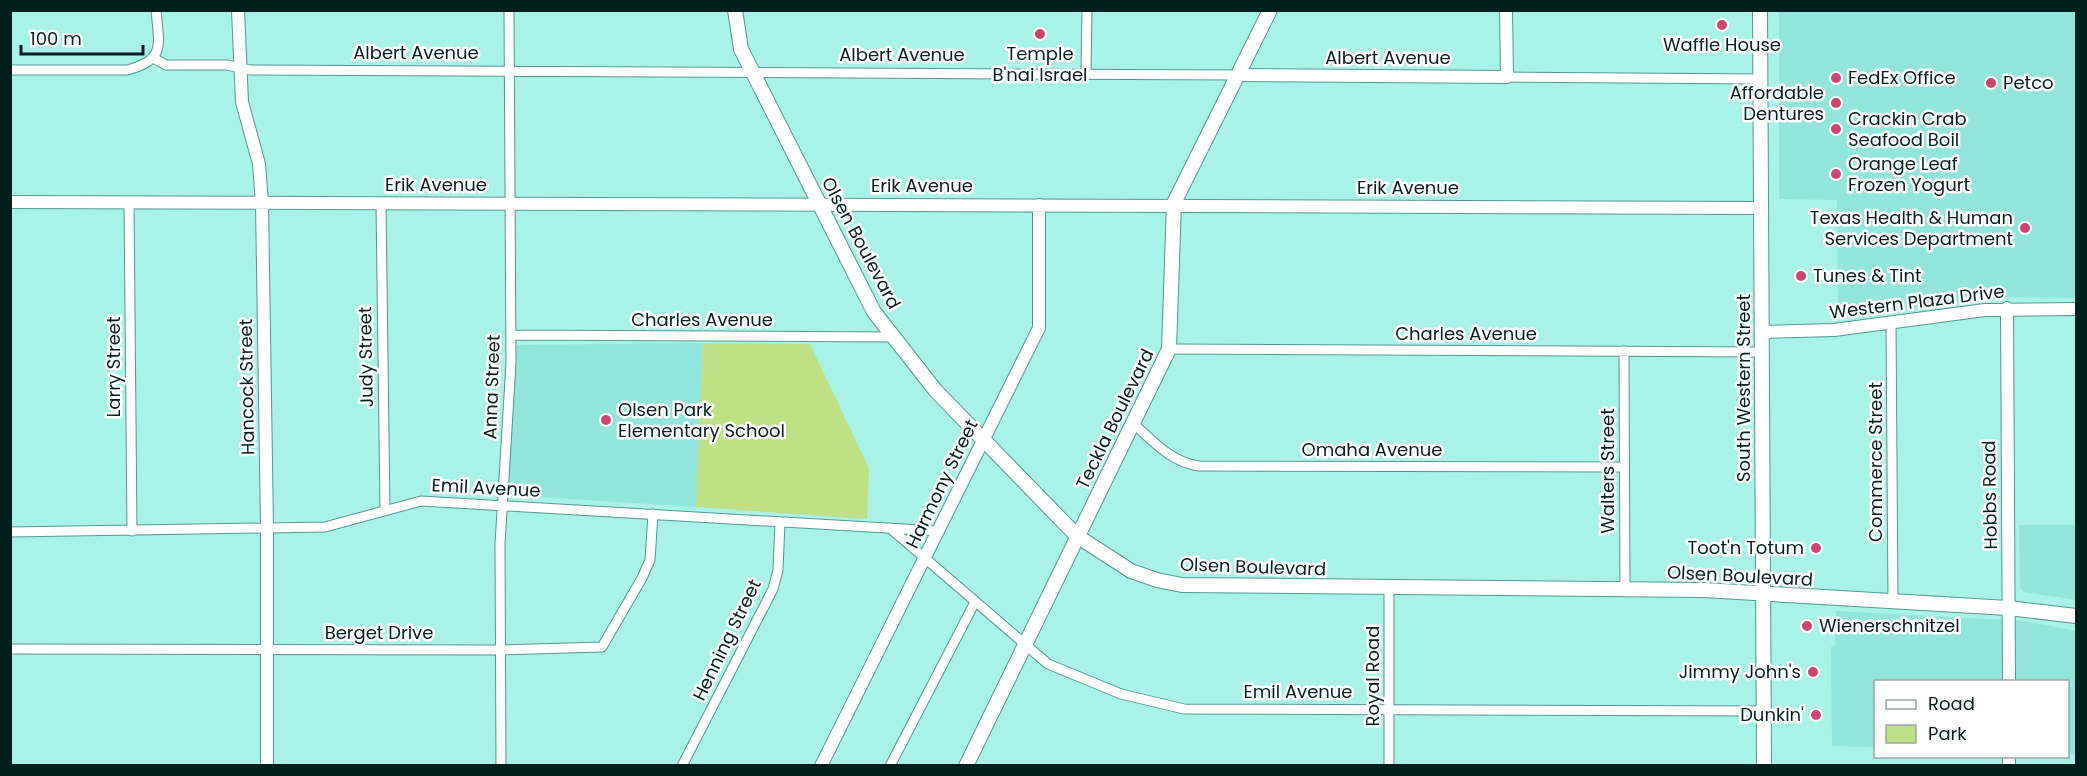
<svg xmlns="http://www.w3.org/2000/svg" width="2087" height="776" viewBox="0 0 2087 776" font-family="Poppins,sans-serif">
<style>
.built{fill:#92e5da}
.green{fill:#bfe186}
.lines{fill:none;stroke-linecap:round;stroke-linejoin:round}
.minor-casing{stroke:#519890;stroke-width:11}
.tertiary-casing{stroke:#519890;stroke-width:14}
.secondary-casing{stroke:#519890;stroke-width:16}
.minor{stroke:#fff;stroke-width:9}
.tertiary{stroke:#fff;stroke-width:12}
.secondary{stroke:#fff;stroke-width:14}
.poi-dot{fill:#d1436f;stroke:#fff;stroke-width:2}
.labels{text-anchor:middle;stroke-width:5;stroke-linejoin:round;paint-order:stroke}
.poi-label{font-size:18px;fill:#011f1c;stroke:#fff;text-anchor:start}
.street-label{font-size:18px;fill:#011f1c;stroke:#fff}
</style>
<rect width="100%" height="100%" fill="#a9f2e8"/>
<path class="built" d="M 1779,11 L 2076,11 L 2076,298 L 2000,297 L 1838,318 L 1837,200 L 1779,199 Z
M 703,343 L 696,507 L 507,495 L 517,345 Z
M 2019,525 L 2075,525 L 2076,600 L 2024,592 L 2020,587 Z
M 1836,611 L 2024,621 L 2076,631 L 2076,755 L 2068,753 L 2068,682 L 1876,682 L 1875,747 L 1832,746 L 1831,647 L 1835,645 Z"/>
<path class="green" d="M 703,343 L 810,344 L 869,468 L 867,519 L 696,507 Z"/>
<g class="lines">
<g class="minor-casing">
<path id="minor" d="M 155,59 L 166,65 L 227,65 L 250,70 L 1238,75
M 10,70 L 127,70 C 166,60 159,45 156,10
M 1086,74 L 1087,10
M 1507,77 L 1760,79
M 129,202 L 132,531
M 381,203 L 385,511
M 1891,323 L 1893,602
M 511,335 L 893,337
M 1169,349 L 1762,352
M 1624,351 L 1625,590
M 1134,424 C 1154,442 1171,462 1199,466 L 1624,467
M 890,528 L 1048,664 L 1121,694 L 1184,709 L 1763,711
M 10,532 L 325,527 L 421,501 L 938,531
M 1389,587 L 1389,766
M 10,649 L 500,650 L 602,647 L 642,578 L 650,560 L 653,514
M 501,766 L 500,544 L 511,363 L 509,10
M 682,766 L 773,589 L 778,570 L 780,522
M 890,766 L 975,602"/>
</g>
<g class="tertiary-casing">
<path id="tertiary" d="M 238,10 L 242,102 L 259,164 L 262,203 L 267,528 L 267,766
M 1238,75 L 1507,77 L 1506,10
M 10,202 L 1761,208
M 2007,308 L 2009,682
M 1762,332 L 1834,330 L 1985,310 L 2076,309
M 821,766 L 1039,328 L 1039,205
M 2009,766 L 2009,756"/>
</g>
<g class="secondary-casing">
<path id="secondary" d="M 735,10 L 741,49 L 874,312 L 936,391 L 1077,536 L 1131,571 L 1157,580 L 1182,585 L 1704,590 L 2008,608 L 2076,616
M 1760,10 L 1764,766
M 966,766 L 1169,349 L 1174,203 L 1270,10"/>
</g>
<use href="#minor" class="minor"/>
<use href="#tertiary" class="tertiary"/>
<use href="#secondary" class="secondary"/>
</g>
<g class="poi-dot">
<circle cx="1722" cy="25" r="6"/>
<circle cx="1040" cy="34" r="6"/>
<circle cx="1836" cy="78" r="6"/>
<circle cx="1991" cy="83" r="6"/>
<circle cx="1836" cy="103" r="6"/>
<circle cx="1836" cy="129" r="6"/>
<circle cx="1836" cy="174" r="6"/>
<circle cx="2025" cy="228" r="6"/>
<circle cx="1801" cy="276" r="6"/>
<circle cx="606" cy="420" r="6"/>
<circle cx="1816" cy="548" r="6"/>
<circle cx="1807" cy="626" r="6"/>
<circle cx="1813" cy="672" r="6"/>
<circle cx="1816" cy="715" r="6"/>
</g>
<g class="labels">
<g class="poi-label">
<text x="1722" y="51" text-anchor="middle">Waffle House</text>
<text x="1040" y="60" text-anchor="middle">Temple<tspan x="1040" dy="21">B'nai Israel</tspan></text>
<text x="1848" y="84">FedEx Office</text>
<text x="2003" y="89">Petco</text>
<text x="1824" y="99" text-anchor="end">Affordable<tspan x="1824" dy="21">Dentures</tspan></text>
<text x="1848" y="125">Crackin Crab<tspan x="1848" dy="21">Seafood Boil</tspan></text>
<text x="1848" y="170">Orange Leaf<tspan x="1848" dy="21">Frozen Yogurt</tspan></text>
<text x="2013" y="224" text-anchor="end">Texas Health &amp; Human<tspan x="2013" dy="21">Services Department</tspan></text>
<text x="1813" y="282">Tunes &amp; Tint</text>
<text x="618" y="416">Olsen Park<tspan x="618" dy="21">Elementary School</tspan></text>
<text x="1804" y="554" text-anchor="end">Toot'n Totum</text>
<text x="1819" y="632">Wienerschnitzel</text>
<text x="1801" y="678" text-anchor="end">Jimmy John's</text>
<text x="1804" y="721" text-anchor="end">Dunkin'</text>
</g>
<g class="street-label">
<text x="416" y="59">Albert Avenue</text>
<text x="902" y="61">Albert Avenue</text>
<text x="1388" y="64">Albert Avenue</text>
<text x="436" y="191">Erik Avenue</text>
<text x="922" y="192">Erik Avenue</text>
<text x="1408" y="194">Erik Avenue</text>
<text transform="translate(861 243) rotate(62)" y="6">Olsen Boulevard</text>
<text transform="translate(1917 302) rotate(-7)" y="6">Western Plaza Drive</text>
<text x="702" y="326">Charles Avenue</text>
<text x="1466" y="340">Charles Avenue</text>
<text transform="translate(366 357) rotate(-91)" y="6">Judy Street</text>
<text transform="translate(114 367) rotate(-90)" y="6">Larry Street</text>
<text transform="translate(247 387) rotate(-91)" y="6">Hancock Street</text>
<text transform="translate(492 387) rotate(-88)" y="6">Anna Street</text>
<text transform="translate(1744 388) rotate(-90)" y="6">South Western Street</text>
<text transform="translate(1115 419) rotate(-64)" y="6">Teckla Boulevard</text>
<text x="1372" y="456">Omaha Avenue</text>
<text transform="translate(1876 462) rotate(-90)" y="6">Commerce Street</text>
<text transform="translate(1608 471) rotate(-90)" y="6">Walters Street</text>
<text transform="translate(942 484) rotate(-64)" y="6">Harmony Street</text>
<text transform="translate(486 488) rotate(3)" y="6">Emil Avenue</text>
<text transform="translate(1990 495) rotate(-91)" y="6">Hobbs Road</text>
<text transform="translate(1253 567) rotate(2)" y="6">Olsen Boulevard</text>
<text transform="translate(1740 576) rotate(3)" y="6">Olsen Boulevard</text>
<text x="379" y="639">Berget Drive</text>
<text transform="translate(727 640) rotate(-64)" y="6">Henning Street</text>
<text transform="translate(1373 676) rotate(-90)" y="6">Royal Road</text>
<text x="1298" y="698">Emil Avenue</text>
</g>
</g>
<rect width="2087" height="776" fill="none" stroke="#011f1c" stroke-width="24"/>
<rect x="1874" y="680" width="195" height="78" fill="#ffffff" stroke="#99a5a4" stroke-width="1.5"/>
<rect x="1886" y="700" width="30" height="9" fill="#ffffff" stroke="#99a5a4" stroke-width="1.5"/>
<text x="1928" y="710" font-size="18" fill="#011f1c">Road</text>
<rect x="1886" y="725" width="30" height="18" fill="#bfe186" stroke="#99a5a4" stroke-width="1.5"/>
<text x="1928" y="740" font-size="18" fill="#011f1c">Park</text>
<path d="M21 45v9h122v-9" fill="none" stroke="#011f1c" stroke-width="3"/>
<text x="30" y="45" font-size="18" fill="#011f1c" stroke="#ffffff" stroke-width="4.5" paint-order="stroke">100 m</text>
</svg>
